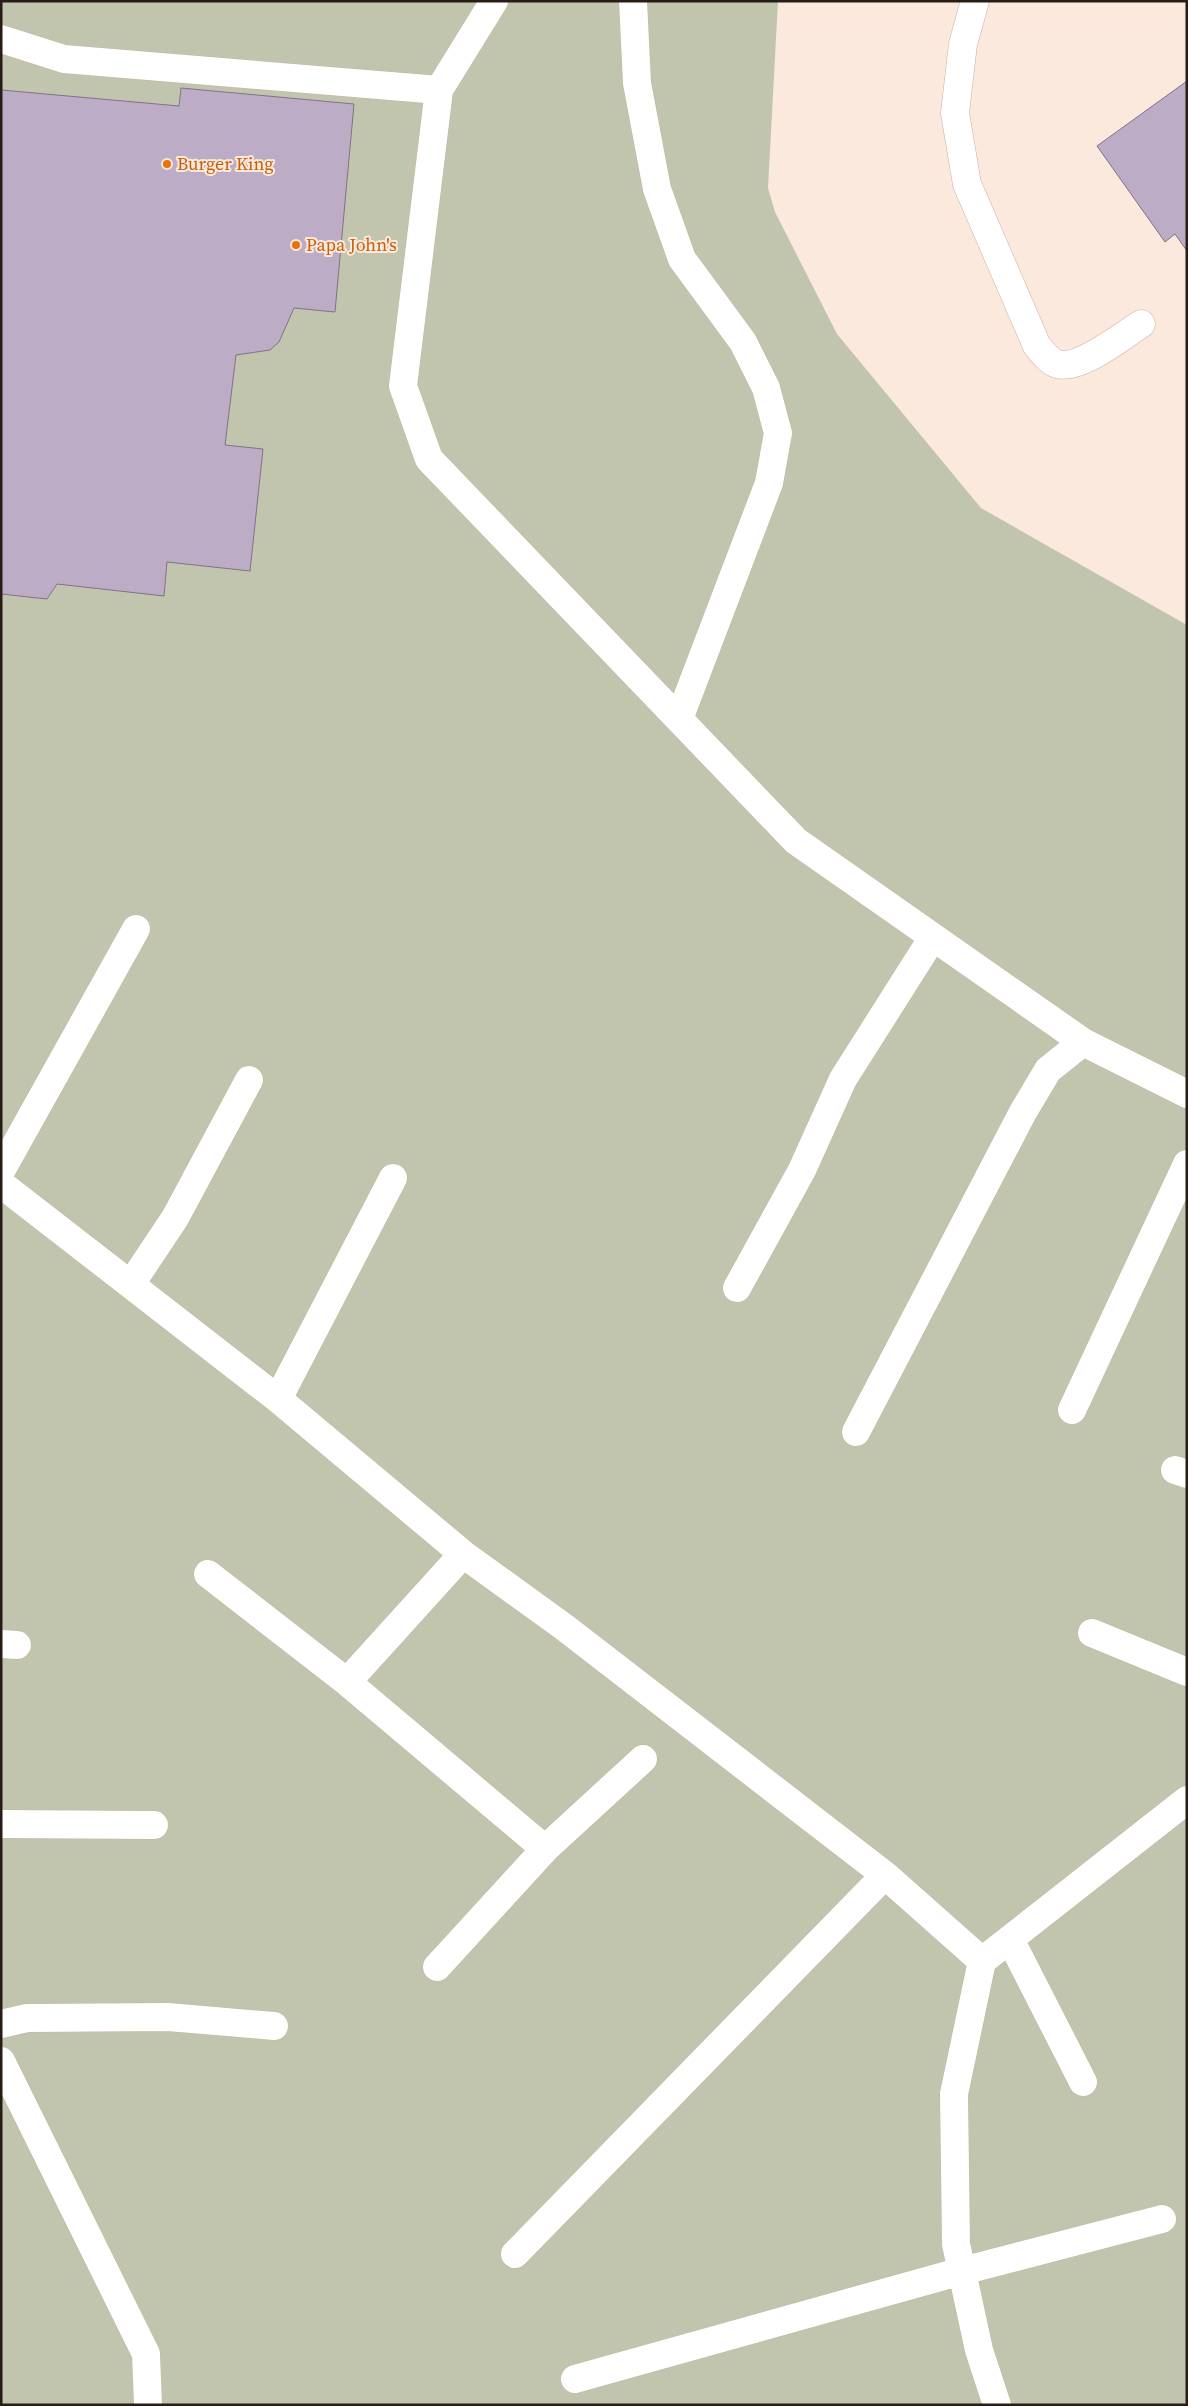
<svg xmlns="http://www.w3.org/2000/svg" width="1188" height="2406" viewBox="0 0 1188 2406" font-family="'Source Serif 4',serif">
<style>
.green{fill:#c2c5ad}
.building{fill:#bdacc6;stroke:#817189}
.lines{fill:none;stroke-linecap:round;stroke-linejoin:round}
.minor-casing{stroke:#ceb1a0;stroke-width:29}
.minor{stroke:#fff;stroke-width:28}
.food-dot{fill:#e8710a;stroke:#fbe9de;stroke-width:2}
.labels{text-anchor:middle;stroke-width:4;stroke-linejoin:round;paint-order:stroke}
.food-label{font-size:18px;fill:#c56008;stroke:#fbe9de;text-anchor:start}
</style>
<rect width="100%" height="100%" fill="#fbe9de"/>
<path class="green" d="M 1,1 L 778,1 L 768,188 L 775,212 L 837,334 L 981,508 L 1187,625 L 1187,2405 L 1,2405 Z"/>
<path class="building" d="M 1187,81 L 1187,251 L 1175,234 L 1165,242 L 1097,146 Z
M 181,88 L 354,104 L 335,312 L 294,308 L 279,342 L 270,350 L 236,355 L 225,445 L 263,449 L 250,571 L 167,562 L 164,596 L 57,584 L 47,599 L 1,594 L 1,90 L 179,106 Z"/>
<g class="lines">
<g class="minor-casing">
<path id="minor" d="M 494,1 L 439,90 L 403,386 L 429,459 L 796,841 L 1083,1042 L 1187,1094
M 633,1 L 637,83 L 657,189 L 682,259 L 743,342 L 766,388 L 778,433 L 769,483 L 679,719
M 975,1 L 963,44 L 955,113 L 967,184 L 1037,346 C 1042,352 1049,361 1057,364 C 1079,371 1122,336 1141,324
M 1,39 L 64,59 L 439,90
M 1,1171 L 136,929
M 1,1184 L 278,1399 L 463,1554 L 564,1627 L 885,1875 L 982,1961
M 131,1284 L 175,1218 L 249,1080
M 737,1288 L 802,1170 L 843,1079 L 933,937
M 278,1399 L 393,1178
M 1072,1410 L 1187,1164
M 856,1432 L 1023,1112 L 1048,1070 L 1083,1042
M 1175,1470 L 1187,1474
M 208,1574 L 347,1682 L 545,1849
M 1092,1633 L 1187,1672
M 1,1644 L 17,1645
M 347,1682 L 463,1554
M 1,1824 L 154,1825
M 1010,1939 L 1083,2082
M 437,1967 L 545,1849 L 643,1759
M 1,2024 L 27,2018 L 168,2017 L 274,2026
M 1,2061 L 146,2354 L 148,2405
M 515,2254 L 885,1875
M 575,2379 L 962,2271 L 1162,2219
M 997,2405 L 979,2350 L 956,2244 L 954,2094 L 982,1961 L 1187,1800"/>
</g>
<use href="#minor" class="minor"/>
</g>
<g class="food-dot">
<circle cx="167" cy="164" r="5"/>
<circle cx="296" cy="245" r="5"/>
</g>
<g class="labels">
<g class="food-label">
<text x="177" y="170">Burger King</text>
<text x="306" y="251">Papa John's</text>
</g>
</g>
<rect width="1188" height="2406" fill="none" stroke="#271c16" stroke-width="5"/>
</svg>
